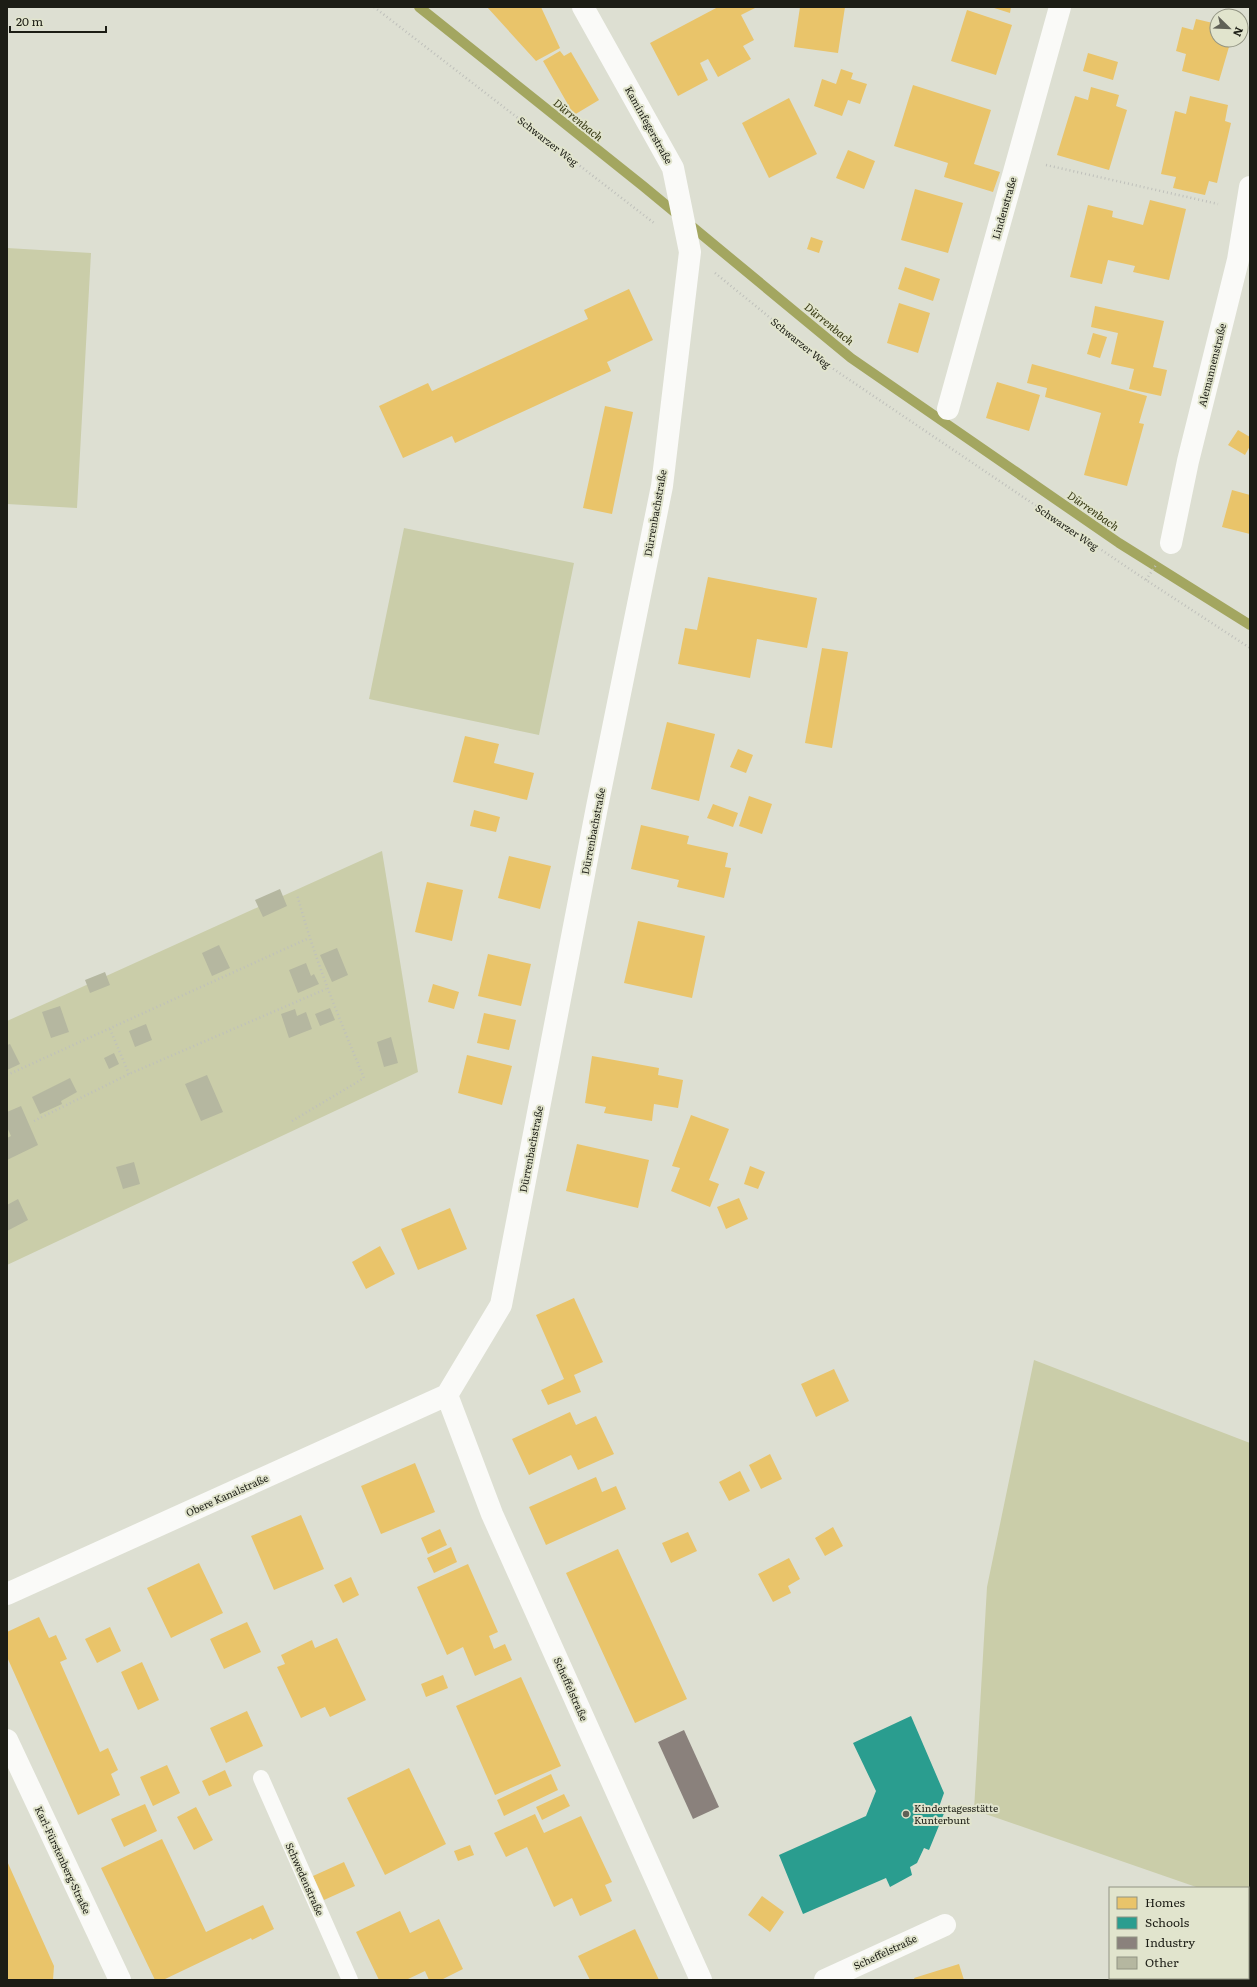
<svg xmlns="http://www.w3.org/2000/svg" width="1257" height="1987" viewBox="0 0 1257 1987" font-family="Literata,serif">
<style>
.green{fill:#cacda9}
.homes{fill:#e9c46a}
.schools{fill:#2a9d8f}
.industry{fill:#8a817c}
.lines{fill:none;stroke-linecap:round;stroke-linejoin:round}
.stream{stroke:#a3a660;stroke-width:10}
.building{fill:#b5b7a0}
.path{stroke:#bfc0bb;stroke-width:2.5;stroke-dasharray:1 3;stroke-linecap:butt}
.lane{stroke:#fafaf8;stroke-width:16}
.street{stroke:#fafaf8;stroke-width:22}
.poi-dot{fill:#606157;stroke:#e1e4cd;stroke-width:1.5}
.labels{text-anchor:middle;stroke-width:4;stroke-linejoin:round;paint-order:stroke}
.street-label{font-size:10px;fill:#1c1d15;stroke:#e1e4cd}
.poi-label{font-size:10px;fill:#1c1d15;stroke:#e1e4cd;text-anchor:start}
.water-label{font-size:11px;font-style:italic;fill:#383a13;stroke:#e1e4cd}
</style>
<rect width="100%" height="100%" fill="#dddfd2"/>
<path class="green" d="M 7,248 L 91,253 L 77,508 L 7,504 Z
M 404,528 L 574,563 L 539,735 L 369,699 Z
M 382,851 L 418,1072 L 7,1265 L 7,1021 Z
M 1034,1360 L 1250,1443 L 1250,1906 L 1248,1905 L 1248,1888 L 1199,1888 L 974,1810 L 987,1587 Z"/>
<path class="homes" d="M 487,7 L 541,7 L 560,48 L 536,61 Z
M 718,7 L 757,7 L 741,15 L 754,40 L 743,46 L 751,59 L 718,77 L 708,59 L 700,63 L 708,80 L 678,96 L 650,43 Z
M 800,7 L 845,7 L 838,53 L 794,47 Z
M 991,7 L 1011,7 L 1010,13 Z
M 967,10 L 1012,25 L 996,75 L 951,61 Z
M 1196,19 L 1217,24 L 1217,40 L 1231,40 L 1219,81 L 1182,71 L 1186,54 L 1176,51 L 1182,27 L 1193,30 Z
M 560,51 L 564,56 L 571,52 L 599,100 L 574,115 L 543,61 Z
M 1088,53 L 1118,62 L 1113,80 L 1083,71 Z
M 841,69 L 853,73 L 851,79 L 867,84 L 860,104 L 848,100 L 842,116 L 814,106 L 822,79 L 836,84 Z
M 913,85 L 991,110 L 974,164 L 1000,172 L 993,192 L 944,177 L 948,163 L 894,146 Z
M 1091,87 L 1119,95 L 1116,106 L 1127,110 L 1109,170 L 1057,155 L 1075,96 L 1088,100 Z
M 1190,96 L 1228,105 L 1225,121 L 1231,123 L 1217,183 L 1209,181 L 1205,195 L 1173,188 L 1176,177 L 1161,174 L 1175,111 L 1186,114 Z
M 789,98 L 817,154 L 769,178 L 742,123 Z
M 848,150 L 875,161 L 864,189 L 836,178 Z
M 915,189 L 963,203 L 948,253 L 901,240 Z
M 1150,200 L 1186,209 L 1169,280 L 1133,272 L 1135,266 L 1108,260 L 1102,284 L 1070,277 L 1088,205 L 1113,211 L 1112,217 L 1143,225 Z
M 811,237 L 823,241 L 819,253 L 807,249 Z
M 905,267 L 940,279 L 933,301 L 898,289 Z
M 629,289 L 653,340 L 607,362 L 611,371 L 455,443 L 452,436 L 403,458 L 379,406 L 428,383 L 432,391 L 588,319 L 584,310 Z
M 899,303 L 930,313 L 918,353 L 887,343 Z
M 1095,306 L 1164,321 L 1153,367 L 1167,370 L 1161,396 L 1129,389 L 1134,369 L 1111,364 L 1118,333 L 1091,327 Z
M 1093,333 L 1107,337 L 1100,358 L 1087,354 Z
M 1032,364 L 1147,396 L 1139,423 L 1144,424 L 1127,486 L 1084,475 L 1101,413 L 1045,397 L 1047,388 L 1027,383 Z
M 997,382 L 1040,395 L 1029,431 L 986,418 Z
M 605,406 L 633,412 L 612,514 L 583,508 Z
M 1238,430 L 1250,437 L 1250,446 L 1245,455 L 1228,445 Z
M 1232,490 L 1250,495 L 1250,534 L 1222,527 Z
M 708,577 L 817,598 L 807,648 L 757,639 L 750,678 L 678,664 L 685,628 L 697,630 Z
M 822,648 L 848,652 L 832,748 L 805,743 Z
M 667,722 L 715,734 L 699,801 L 651,789 Z
M 465,736 L 499,744 L 494,763 L 534,773 L 527,800 L 453,782 Z
M 738,749 L 753,755 L 746,773 L 730,767 Z
M 749,796 L 772,804 L 762,834 L 739,826 Z
M 713,804 L 738,813 L 733,827 L 707,818 Z
M 474,810 L 500,817 L 496,832 L 470,826 Z
M 641,825 L 689,836 L 687,844 L 728,853 L 725,867 L 731,868 L 724,898 L 677,887 L 679,880 L 631,869 Z
M 509,856 L 551,866 L 540,909 L 498,898 Z
M 427,882 L 463,890 L 452,941 L 415,932 Z
M 638,921 L 705,936 L 692,998 L 624,983 Z
M 488,954 L 531,964 L 521,1006 L 478,996 Z
M 433,984 L 459,992 L 454,1009 L 428,1002 Z
M 484,1013 L 516,1020 L 509,1050 L 477,1043 Z
M 467,1055 L 512,1066 L 502,1105 L 458,1093 Z
M 592,1056 L 659,1068 L 658,1075 L 683,1080 L 678,1108 L 654,1104 L 652,1121 L 604,1113 L 606,1107 L 585,1103 Z
M 691,1115 L 729,1129 L 709,1180 L 719,1184 L 710,1207 L 671,1191 L 680,1168 L 672,1166 Z
M 577,1144 L 649,1160 L 638,1208 L 566,1191 Z
M 750,1166 L 765,1172 L 758,1189 L 744,1184 Z
M 739,1198 L 748,1219 L 726,1229 L 717,1207 Z
M 450,1208 L 467,1249 L 418,1270 L 401,1229 Z
M 380,1246 L 395,1274 L 366,1289 L 352,1262 Z
M 574,1298 L 603,1362 L 574,1375 L 581,1392 L 548,1405 L 541,1390 L 564,1379 L 536,1315 Z
M 834,1369 L 849,1401 L 816,1417 L 801,1384 Z
M 570,1412 L 576,1425 L 596,1416 L 614,1454 L 578,1470 L 571,1455 L 529,1475 L 512,1439 Z
M 770,1454 L 782,1479 L 761,1489 L 749,1465 Z
M 415,1463 L 435,1512 L 381,1534 L 361,1486 Z
M 740,1471 L 750,1491 L 729,1501 L 719,1482 Z
M 596,1477 L 602,1492 L 616,1486 L 626,1509 L 546,1545 L 529,1507 Z
M 301,1515 L 324,1569 L 274,1590 L 251,1536 Z
M 833,1527 L 843,1546 L 825,1556 L 815,1538 Z
M 440,1529 L 447,1545 L 428,1554 L 421,1538 Z
M 688,1532 L 697,1551 L 671,1563 L 662,1543 Z
M 451,1547 L 457,1562 L 434,1573 L 427,1558 Z
M 618,1549 L 687,1699 L 635,1723 L 566,1573 Z
M 789,1558 L 800,1579 L 788,1586 L 791,1593 L 773,1602 L 758,1574 Z
M 199,1563 L 223,1613 L 171,1638 L 147,1588 Z
M 468,1564 L 498,1632 L 489,1636 L 494,1649 L 505,1644 L 512,1660 L 475,1676 L 463,1647 L 447,1655 L 417,1587 Z
M 351,1577 L 359,1595 L 343,1603 L 334,1585 Z
M 39,1617 L 49,1638 L 56,1635 L 67,1659 L 60,1662 L 100,1752 L 108,1748 L 118,1770 L 111,1774 L 120,1795 L 78,1815 L 7,1657 L 7,1632 Z
M 247,1622 L 261,1652 L 224,1669 L 210,1639 Z
M 110,1627 L 121,1651 L 97,1663 L 85,1639 Z
M 337,1638 L 366,1700 L 330,1717 L 325,1707 L 301,1718 L 277,1667 L 285,1664 L 281,1655 L 312,1640 L 315,1648 Z
M 142,1662 L 159,1700 L 138,1710 L 121,1672 Z
M 443,1675 L 448,1688 L 426,1697 L 421,1684 Z
M 521,1677 L 561,1766 L 495,1795 L 456,1706 Z
M 247,1711 L 263,1746 L 226,1763 L 210,1728 Z
M 167,1765 L 180,1793 L 153,1806 L 140,1777 Z
M 409,1768 L 446,1844 L 385,1875 L 347,1798 Z
M 225,1770 L 232,1786 L 209,1796 L 202,1781 Z
M 551,1774 L 558,1790 L 504,1816 L 497,1800 Z
M 564,1794 L 570,1806 L 542,1820 L 536,1807 Z
M 145,1804 L 157,1831 L 124,1847 L 111,1819 Z
M 196,1807 L 213,1840 L 194,1850 L 177,1817 Z
M 535,1814 L 544,1833 L 581,1816 L 612,1882 L 605,1885 L 612,1901 L 580,1916 L 572,1898 L 554,1907 L 527,1847 L 506,1857 L 494,1833 Z
M 162,1839 L 206,1932 L 263,1905 L 274,1929 L 252,1940 L 251,1938 L 163,1980 L 155,1980 L 101,1868 Z
M 470,1845 L 474,1855 L 458,1861 L 454,1851 Z
M 7,1861 L 54,1966 L 53,1980 L 7,1980 Z
M 344,1862 L 355,1886 L 324,1900 L 313,1876 Z
M 762,1896 L 784,1912 L 770,1932 L 748,1915 Z
M 400,1911 L 410,1933 L 439,1919 L 463,1969 L 441,1980 L 429,1980 L 425,1971 L 406,1980 L 379,1980 L 356,1932 Z
M 635,1929 L 659,1980 L 590,1980 L 578,1956 Z
M 959,1964 L 964,1980 L 915,1980 L 914,1978 Z"/>
<path class="schools" d="M 911,1716 L 944,1793 L 939,1807 L 945,1811 L 929,1850 L 924,1848 L 917,1863 L 910,1867 L 912,1875 L 890,1887 L 886,1878 L 803,1914 L 779,1855 L 866,1816 L 876,1791 L 853,1743 Z"/>
<path class="industry" d="M 684,1730 L 719,1807 L 693,1819 L 658,1742 Z"/>
<g class="lines">
<path class="stream" d="M 419,7 L 643,186 L 851,358 L 1119,543 L 1250,625"/>
</g>
<path class="building" d="M 280,889 L 287,906 L 263,917 L 255,900 Z
M 219,945 L 230,968 L 212,976 L 202,953 Z
M 337,948 L 348,975 L 332,982 L 320,955 Z
M 306,963 L 311,976 L 314,974 L 319,984 L 298,993 L 289,970 Z
M 105,972 L 110,985 L 90,993 L 85,980 Z
M 60,1006 L 69,1032 L 51,1038 L 42,1012 Z
M 330,1008 L 335,1020 L 320,1026 L 315,1014 Z
M 295,1009 L 297,1016 L 306,1012 L 312,1029 L 289,1038 L 281,1014 Z
M 146,1024 L 152,1040 L 135,1047 L 129,1031 Z
M 391,1037 L 398,1063 L 384,1067 L 377,1042 Z
M 10,1044 L 20,1064 L 7,1070 L 7,1045 Z
M 114,1053 L 119,1064 L 109,1069 L 104,1058 Z
M 207,1075 L 223,1112 L 201,1121 L 185,1084 Z
M 70,1078 L 77,1092 L 61,1101 L 62,1104 L 40,1114 L 32,1097 Z
M 21,1106 L 38,1145 L 7,1160 L 7,1138 L 11,1136 L 7,1127 L 7,1112 Z
M 134,1162 L 140,1184 L 123,1189 L 116,1167 Z
M 18,1199 L 28,1220 L 7,1231 L 7,1205 Z"/>
<g class="lines">
<path class="path" d="M 374,7 L 654,223
M 1046,165 L 1218,204
M 715,273 L 832,368 L 1146,580 L 1250,648
M 1146,580 L 1156,565
M 110,1029 L 129,1074
M 7,1075 L 309,938
M 34,1121 L 129,1074 L 326,989
M 292,1121 L 364,1078 C 339,1018 314,958 297,894"/>
<path class="lane" d="M 261,1778 L 350,1980"/>
<path class="street" d="M 948,409 L 1060,7
M 1171,543 L 1188,461 L 1238,260 L 1250,187
M 447,1395 L 501,1305 L 597,807 L 662,486 L 690,252 L 673,168 L 583,7
M 447,1395 L 492,1514 L 701,1980
M 7,1594 L 447,1395
M 7,1740 L 120,1980
M 825,1980 L 945,1925"/>
</g>
<circle class="poi-dot" cx="906" cy="1814" r="4"/>
<g class="labels">
<g class="street-label">
<text transform="translate(649 125) rotate(61)" y="4">Kaminfegerstraße</text>
<text transform="translate(548 141) rotate(38)" y="4">Schwarzer Weg</text>
<text transform="translate(1004 208) rotate(-74)" y="4">Lindenstraße</text>
<text transform="translate(801 343) rotate(39)" y="4">Schwarzer Weg</text>
<text transform="translate(1212 365) rotate(-76)" y="4">Alemannenstraße</text>
<text transform="translate(655 513) rotate(-80)" y="4">Dürrenbachstraße</text>
<text transform="translate(1067 527) rotate(34)" y="4">Schwarzer Weg</text>
<text transform="translate(593 831) rotate(-79)" y="4">Dürrenbachstraße</text>
<text transform="translate(531 1149) rotate(-79)" y="4">Dürrenbachstraße</text>
<text transform="translate(227 1495) rotate(-24)" y="4">Obere Kanalstraße</text>
<text transform="translate(571 1689) rotate(66)" y="4">Scheffelstraße</text>
<text transform="translate(63 1860) rotate(65)" y="4">Karl-Fürstenberg-Straße</text>
<text transform="translate(305 1879) rotate(66)" y="4">Schwedenstraße</text>
<text transform="translate(885 1952) rotate(-25)" y="4">Scheffelstraße</text>
</g>
<g class="poi-label">
<text x="914" y="1812">Kindertagesstätte<tspan x="914" dy="12">Kunterbunt</tspan></text>
</g>
<g class="water-label">
<text transform="translate(578 120) rotate(39)" y="4">Dürrenbach</text>
<text transform="translate(829 324) rotate(39)" y="4">Dürrenbach</text>
<text transform="translate(1093 511) rotate(35)" y="4">Dürrenbach</text>
</g>
</g>
<rect width="1257" height="1987" fill="none" stroke="#1c1d15" stroke-width="16"/>
<rect x="1109" y="1887" width="140" height="92" fill="#e1e4cd" stroke="#929483"/>
<rect x="1117" y="1897" width="20" height="12" fill="#e9c46a" stroke="#929483"/>
<text x="1145" y="1907" font-size="12" fill="#1c1d15">Homes</text>
<rect x="1117" y="1917" width="20" height="12" fill="#2a9d8f" stroke="#929483"/>
<text x="1145" y="1927" font-size="12" fill="#1c1d15">Schools</text>
<rect x="1117" y="1937" width="20" height="12" fill="#8a817c" stroke="#929483"/>
<text x="1145" y="1947" font-size="12" fill="#1c1d15">Industry</text>
<rect x="1117" y="1957" width="20" height="12" fill="#b5b7a0" stroke="#929483"/>
<text x="1145" y="1967" font-size="12" fill="#1c1d15">Other</text>
<g transform="translate(1229 28) rotate(113)"><circle r="19" fill="#e1e4cd" stroke="#929483"/>
<path d="M0-3L7 15L0 10L-7 15Z" fill="#606157"/>
<text y="-6" font-size="11" font-weight="bold" text-anchor="middle" fill="#1c1d15">N</text>
</g>
<path d="M10 26v6h96v-6" fill="none" stroke="#1c1d15" stroke-width="2"/>
<text x="16" y="26" font-size="12" fill="#1c1d15" stroke="#e1e4cd" stroke-width="3" paint-order="stroke">20 m</text>
</svg>
